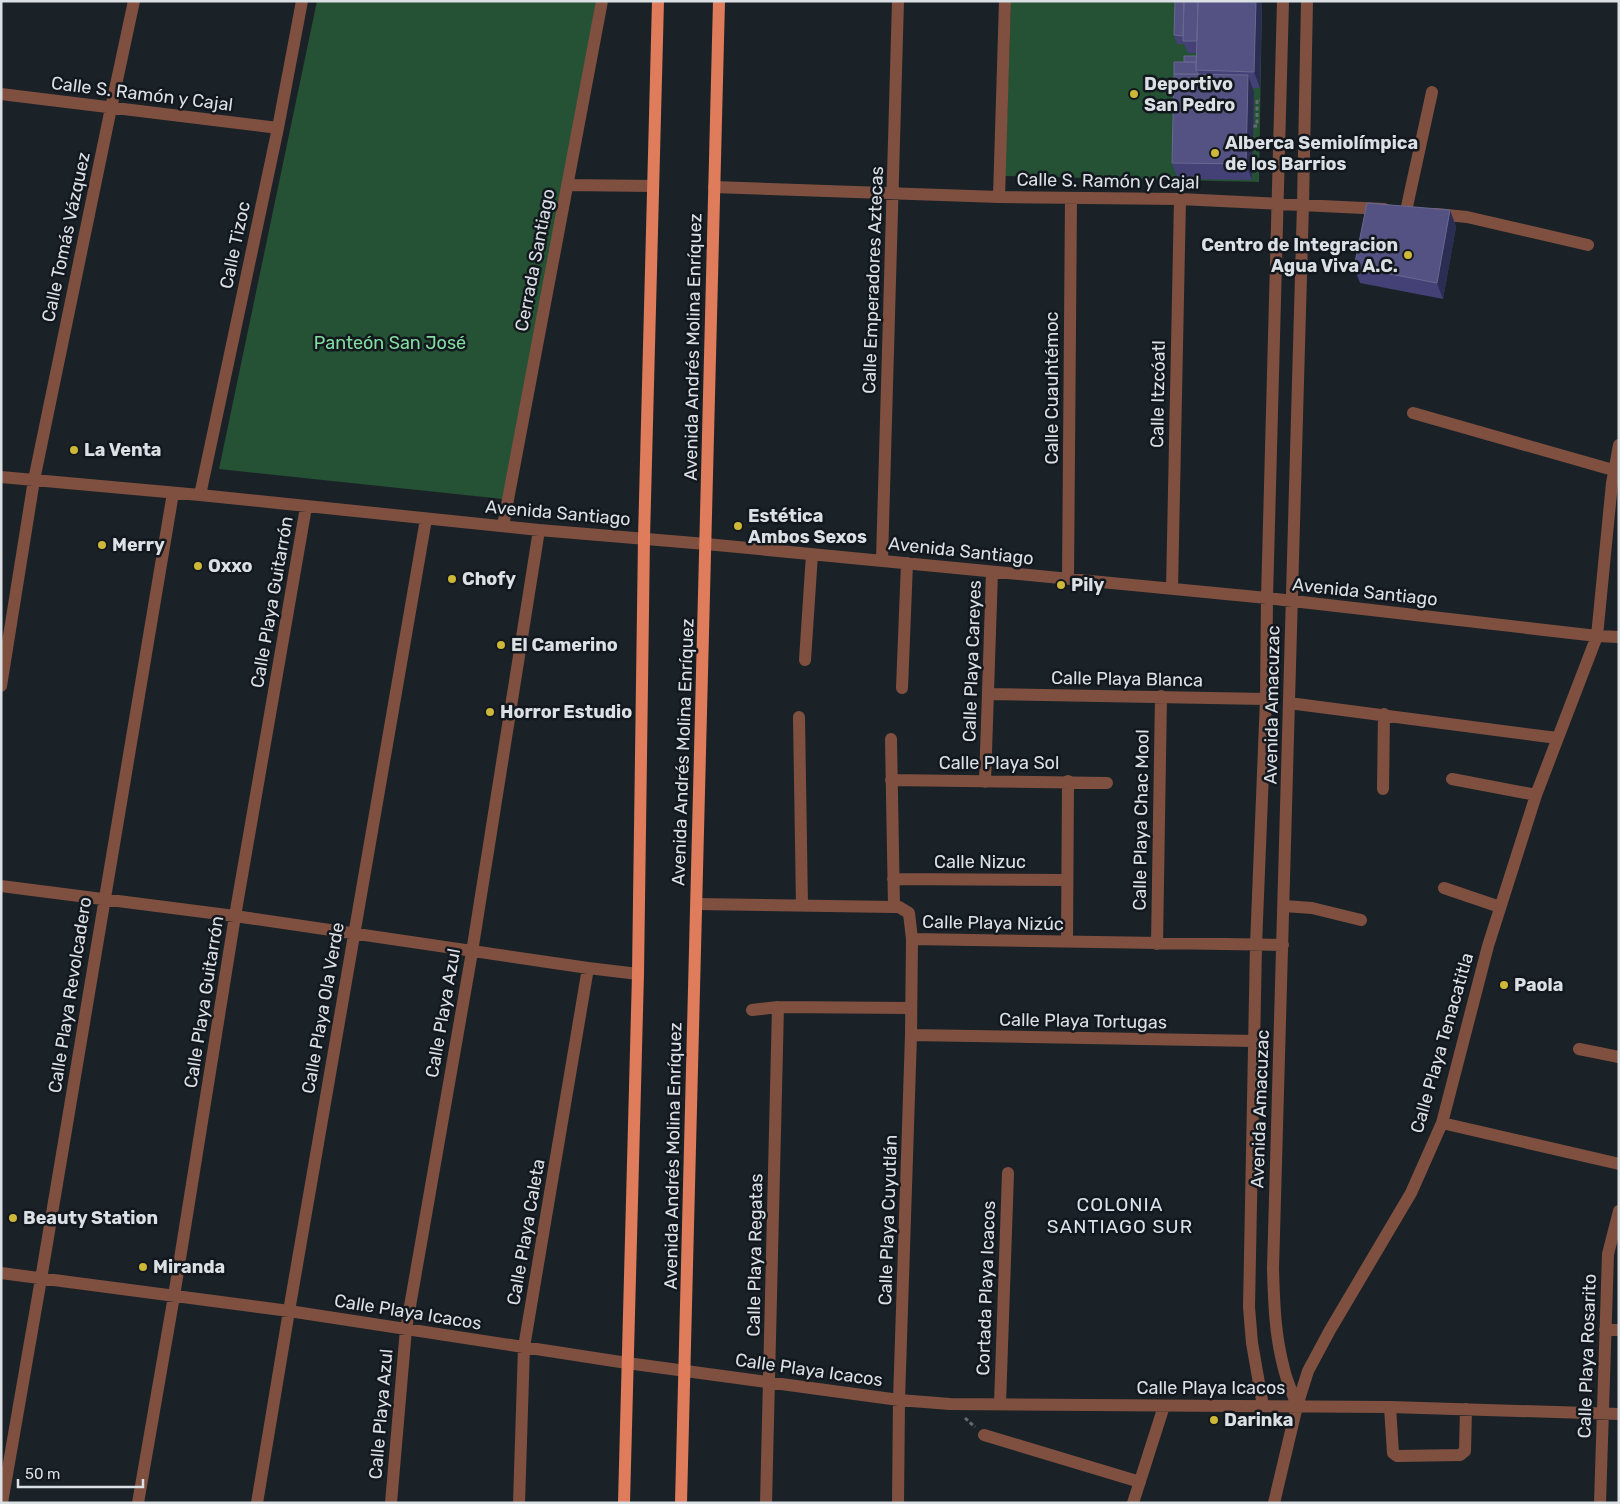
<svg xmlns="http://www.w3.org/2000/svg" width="1620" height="1504" viewBox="0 0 1620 1504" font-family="Rubik,sans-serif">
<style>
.green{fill:#255134}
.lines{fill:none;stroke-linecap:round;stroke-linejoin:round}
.path{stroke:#646a6f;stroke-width:3;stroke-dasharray:4 2.5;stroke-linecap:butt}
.minor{stroke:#7f5040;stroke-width:12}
.major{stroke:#de7c5b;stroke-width:12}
.wall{fill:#434176}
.shaded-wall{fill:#2c2d52}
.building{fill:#545282;stroke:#696891}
.poi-dot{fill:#ceb837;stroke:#12181e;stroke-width:2}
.labels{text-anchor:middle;stroke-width:5;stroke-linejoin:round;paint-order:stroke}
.poi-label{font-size:18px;font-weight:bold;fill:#dbe0e4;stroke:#12181e;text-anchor:start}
.street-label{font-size:18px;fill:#dbe0e4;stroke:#12181e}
.park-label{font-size:18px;fill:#83dd9f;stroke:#12181e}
.neighbourhood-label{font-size:19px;letter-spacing:1px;fill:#dae3eb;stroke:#12181e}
</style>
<rect width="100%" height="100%" fill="#1b2227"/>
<path class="green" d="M 317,1 L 597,1 L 503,499 L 219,469 Z
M 1011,1 L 1262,1 L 1259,182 L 1005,176 Z"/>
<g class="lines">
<path class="path" d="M 1253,126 L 1257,126 L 1257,100 L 1260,100
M 965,1418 L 975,1427"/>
<path class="minor" d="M 1,94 L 278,128
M 567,185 L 653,186
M 714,187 L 999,197 L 1180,199 L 1384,209
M 999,197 L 1005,1
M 1406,211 L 1432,92
M 1436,214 L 1467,217 L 1588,245
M 1413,413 L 1613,470
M 1,477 L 200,495 L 539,530 L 706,544 L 1267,598 L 1597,636 L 1619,637
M 200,495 L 278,128 L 302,1
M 503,526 L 602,1
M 882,560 L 898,1
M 1068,579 L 1071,198
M 1172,589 L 1180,199
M 805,660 L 812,554
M 1,686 L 34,480 L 111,108 L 134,1
M 902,688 L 907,563
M 988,694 L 1266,699
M 1289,703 L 1557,738
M 799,717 L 802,906
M 891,739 L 894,907
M 1452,779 L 1536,795
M 891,780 L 1107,783
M 985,782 L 992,572
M 1383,789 L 1384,714
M 893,879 L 1067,880
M 1,886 L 235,916 L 588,968 L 638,974
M 1444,888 L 1500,907
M 697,904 L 894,907 L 899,907 L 909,913 L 912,939 L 911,1035 L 899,1400 L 898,1503
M 1284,906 L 1312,908 L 1361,920
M 912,939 L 1283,945
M 1067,942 L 1068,781
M 1157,944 L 1161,696
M 752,1010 L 778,1007 L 911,1008
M 911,1035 L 1255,1041
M 1579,1049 L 1619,1057
M 1442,1123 L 1619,1164
M 1,1273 L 289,1311 L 627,1363 L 899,1400 L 950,1404 L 1390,1407 L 1619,1414
M 1605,1330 L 1619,1330
M 1000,1404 L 1008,1173
M 1263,1406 L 1252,1343 L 1249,1307 L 1256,945 L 1266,699 L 1267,598 L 1283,1
M 1297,1406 C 1293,1394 1287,1382 1284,1369 C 1275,1336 1274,1303 1273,1269 L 1303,204 L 1307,1
M 1390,1407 L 1393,1453 L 1397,1456 L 1460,1455 L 1465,1451 L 1466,1409
M 984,1435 L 1140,1482
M 2,1503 L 41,1279 L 173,493
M 138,1503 L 174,1296 L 235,916 L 306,507
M 257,1503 L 289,1311 L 426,519
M 391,1503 L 406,1329 L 472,952 L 539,530
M 519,1503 L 524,1347 L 588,968
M 766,1503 L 778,1007
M 1133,1503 L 1164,1406
M 1274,1503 L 1297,1406 L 1308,1371 L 1330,1330 L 1411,1193 L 1442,1123 L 1488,946 L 1536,795 L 1597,636 L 1612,483 L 1619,445
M 1600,1503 L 1608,1254 L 1619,1211"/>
<path class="major" d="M 624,1503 L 638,974 L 644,538 L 658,1
M 681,1503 L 719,1"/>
</g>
<path class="wall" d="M 1262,1 L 1260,88 L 1252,88 L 1254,92 L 1252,180 L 1178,179 L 1172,163 L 1184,62 L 1197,56 L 1197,53 L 1188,53 L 1184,44 L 1177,44 L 1174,35 Z
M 1450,210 L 1456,227 L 1443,299 L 1360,283 L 1354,267 Z"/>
<path class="shaded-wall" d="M 1256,1 L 1262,1 L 1260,88 L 1254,72 Z
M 1248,75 L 1254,92 L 1252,180 L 1246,164 Z
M 1450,210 L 1456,227 L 1443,299 L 1437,283 Z"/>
<path class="building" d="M 1175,1 L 1184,1 L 1183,36 L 1174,35 Z
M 1184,1 L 1198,1 L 1197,41 L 1183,41 Z
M 1198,1 L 1256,1 L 1254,72 L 1196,70 Z
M 1184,56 L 1197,56 L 1196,62 L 1184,62 Z
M 1174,62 L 1196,62 L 1196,70 L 1198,74 L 1174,74 Z
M 1174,74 L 1248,75 L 1246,164 L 1172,163 Z
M 1367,203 L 1450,210 L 1437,283 L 1354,267 Z"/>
<g class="poi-dot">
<circle cx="1134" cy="94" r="5"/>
<circle cx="1215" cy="153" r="5"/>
<circle cx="1408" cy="255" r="5"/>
<circle cx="74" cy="450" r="5"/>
<circle cx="738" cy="526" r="5"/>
<circle cx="102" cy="545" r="5"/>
<circle cx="198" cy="566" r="5"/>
<circle cx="452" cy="579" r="5"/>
<circle cx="1061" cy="585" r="5"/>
<circle cx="501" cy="645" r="5"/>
<circle cx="490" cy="712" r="5"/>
<circle cx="1504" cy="985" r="5"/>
<circle cx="13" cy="1218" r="5"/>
<circle cx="143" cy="1267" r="5"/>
<circle cx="1214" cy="1420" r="5"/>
</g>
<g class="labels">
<g class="poi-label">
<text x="1144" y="90">Deportivo<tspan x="1144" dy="21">San Pedro</tspan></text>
<text x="1225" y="149">Alberca Semiolímpica<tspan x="1225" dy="21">de los Barrios</tspan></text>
<text x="1398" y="251" text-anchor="end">Centro de Integracion<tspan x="1398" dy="21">Agua Viva A.C.</tspan></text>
<text x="84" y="456">La Venta</text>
<text x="748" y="522">Estética<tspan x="748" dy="21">Ambos Sexos</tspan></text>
<text x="112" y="551">Merry</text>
<text x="208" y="572">Oxxo</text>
<text x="462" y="585">Chofy</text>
<text x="1071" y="591">Pily</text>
<text x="511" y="651">El Camerino</text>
<text x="500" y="718">Horror Estudio</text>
<text x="1514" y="991">Paola</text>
<text x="23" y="1224">Beauty Station</text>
<text x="153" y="1273">Miranda</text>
<text x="1224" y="1426">Darinka</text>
</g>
<g class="street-label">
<text transform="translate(142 94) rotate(7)" y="6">Calle S. Ramón y Cajal</text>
<text transform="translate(1108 181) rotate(1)" y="6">Calle S. Ramón y Cajal</text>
<text transform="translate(66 237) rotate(-78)" y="6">Calle Tomás Vázquez</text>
<text transform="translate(235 245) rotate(-78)" y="6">Calle Tizoc</text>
<text transform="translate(535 260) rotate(-79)" y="6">Cerrada Santiago</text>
<text transform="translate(873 280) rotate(-88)" y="6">Calle Emperadores Aztecas</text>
<text transform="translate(693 347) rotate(-89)" y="6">Avenida Andrés Molina Enríquez</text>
<text transform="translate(1052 388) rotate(-90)" y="6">Calle Cuauhtémoc</text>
<text transform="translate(1158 394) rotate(-89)" y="6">Calle Itzcóatl</text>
<text transform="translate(558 513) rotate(5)" y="6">Avenida Santiago</text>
<text transform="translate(961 551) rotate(6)" y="6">Avenida Santiago</text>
<text transform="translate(1365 592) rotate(6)" y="6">Avenida Santiago</text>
<text transform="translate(272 602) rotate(-80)" y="6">Calle Playa Guitarrón</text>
<text transform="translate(972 661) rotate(-88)" y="6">Calle Playa Careyes</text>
<text transform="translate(1127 679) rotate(1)" y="6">Calle Playa Blanca</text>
<text transform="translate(1272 705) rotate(-89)" y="6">Avenida Amacuzac</text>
<text transform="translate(683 752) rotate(-88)" y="6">Avenida Andrés Molina Enríquez</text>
<text x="999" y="769">Calle Playa Sol</text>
<text transform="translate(1141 820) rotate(-89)" y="6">Calle Playa Chac Mool</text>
<text x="980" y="868">Calle Nizuc</text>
<text transform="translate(993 923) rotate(1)" y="6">Calle Playa Nizúc</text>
<text transform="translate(70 995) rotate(-81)" y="6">Calle Playa Revolcadero</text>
<text transform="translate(204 1002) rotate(-81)" y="6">Calle Playa Guitarrón</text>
<text transform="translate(323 1008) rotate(-80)" y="6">Calle Playa Ola Verde</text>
<text transform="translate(443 1013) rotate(-80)" y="6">Calle Playa Azul</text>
<text transform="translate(1083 1021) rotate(1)" y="6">Calle Playa Tortugas</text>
<text transform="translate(1442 1043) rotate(-74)" y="6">Calle Playa Tenacatitla</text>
<text transform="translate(1260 1109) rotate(-88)" y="6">Avenida Amacuzac</text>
<text transform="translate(673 1156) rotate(-89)" y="6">Avenida Andrés Molina Enríquez</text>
<text transform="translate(888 1220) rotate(-88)" y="6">Calle Playa Cuyutlán</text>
<text transform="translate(526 1232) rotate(-80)" y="6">Calle Playa Caleta</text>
<text transform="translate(755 1255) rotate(-89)" y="6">Calle Playa Regatas</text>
<text transform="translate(986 1288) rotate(-88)" y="6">Cortada Playa Icacos</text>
<text transform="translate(408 1312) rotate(9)" y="6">Calle Playa Icacos</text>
<text transform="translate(1587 1356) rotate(-88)" y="6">Calle Playa Rosarito</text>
<text transform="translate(809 1370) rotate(8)" y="6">Calle Playa Icacos</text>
<text x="1211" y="1394">Calle Playa Icacos</text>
<text transform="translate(381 1414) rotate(-85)" y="6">Calle Playa Azul</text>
</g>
<g class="park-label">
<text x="390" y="349">Panteón San José</text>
</g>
<g class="neighbourhood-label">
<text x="1120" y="1211">COLONIA<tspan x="1120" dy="22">SANTIAGO SUR</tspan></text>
</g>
</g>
<rect width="1620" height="1504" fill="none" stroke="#dbe0e4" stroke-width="5"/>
<path d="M18 1479v8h125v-8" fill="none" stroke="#dbe0e4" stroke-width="2.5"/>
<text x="25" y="1479" font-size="15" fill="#dbe0e4" stroke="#12181e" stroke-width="4" paint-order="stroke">50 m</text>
</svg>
